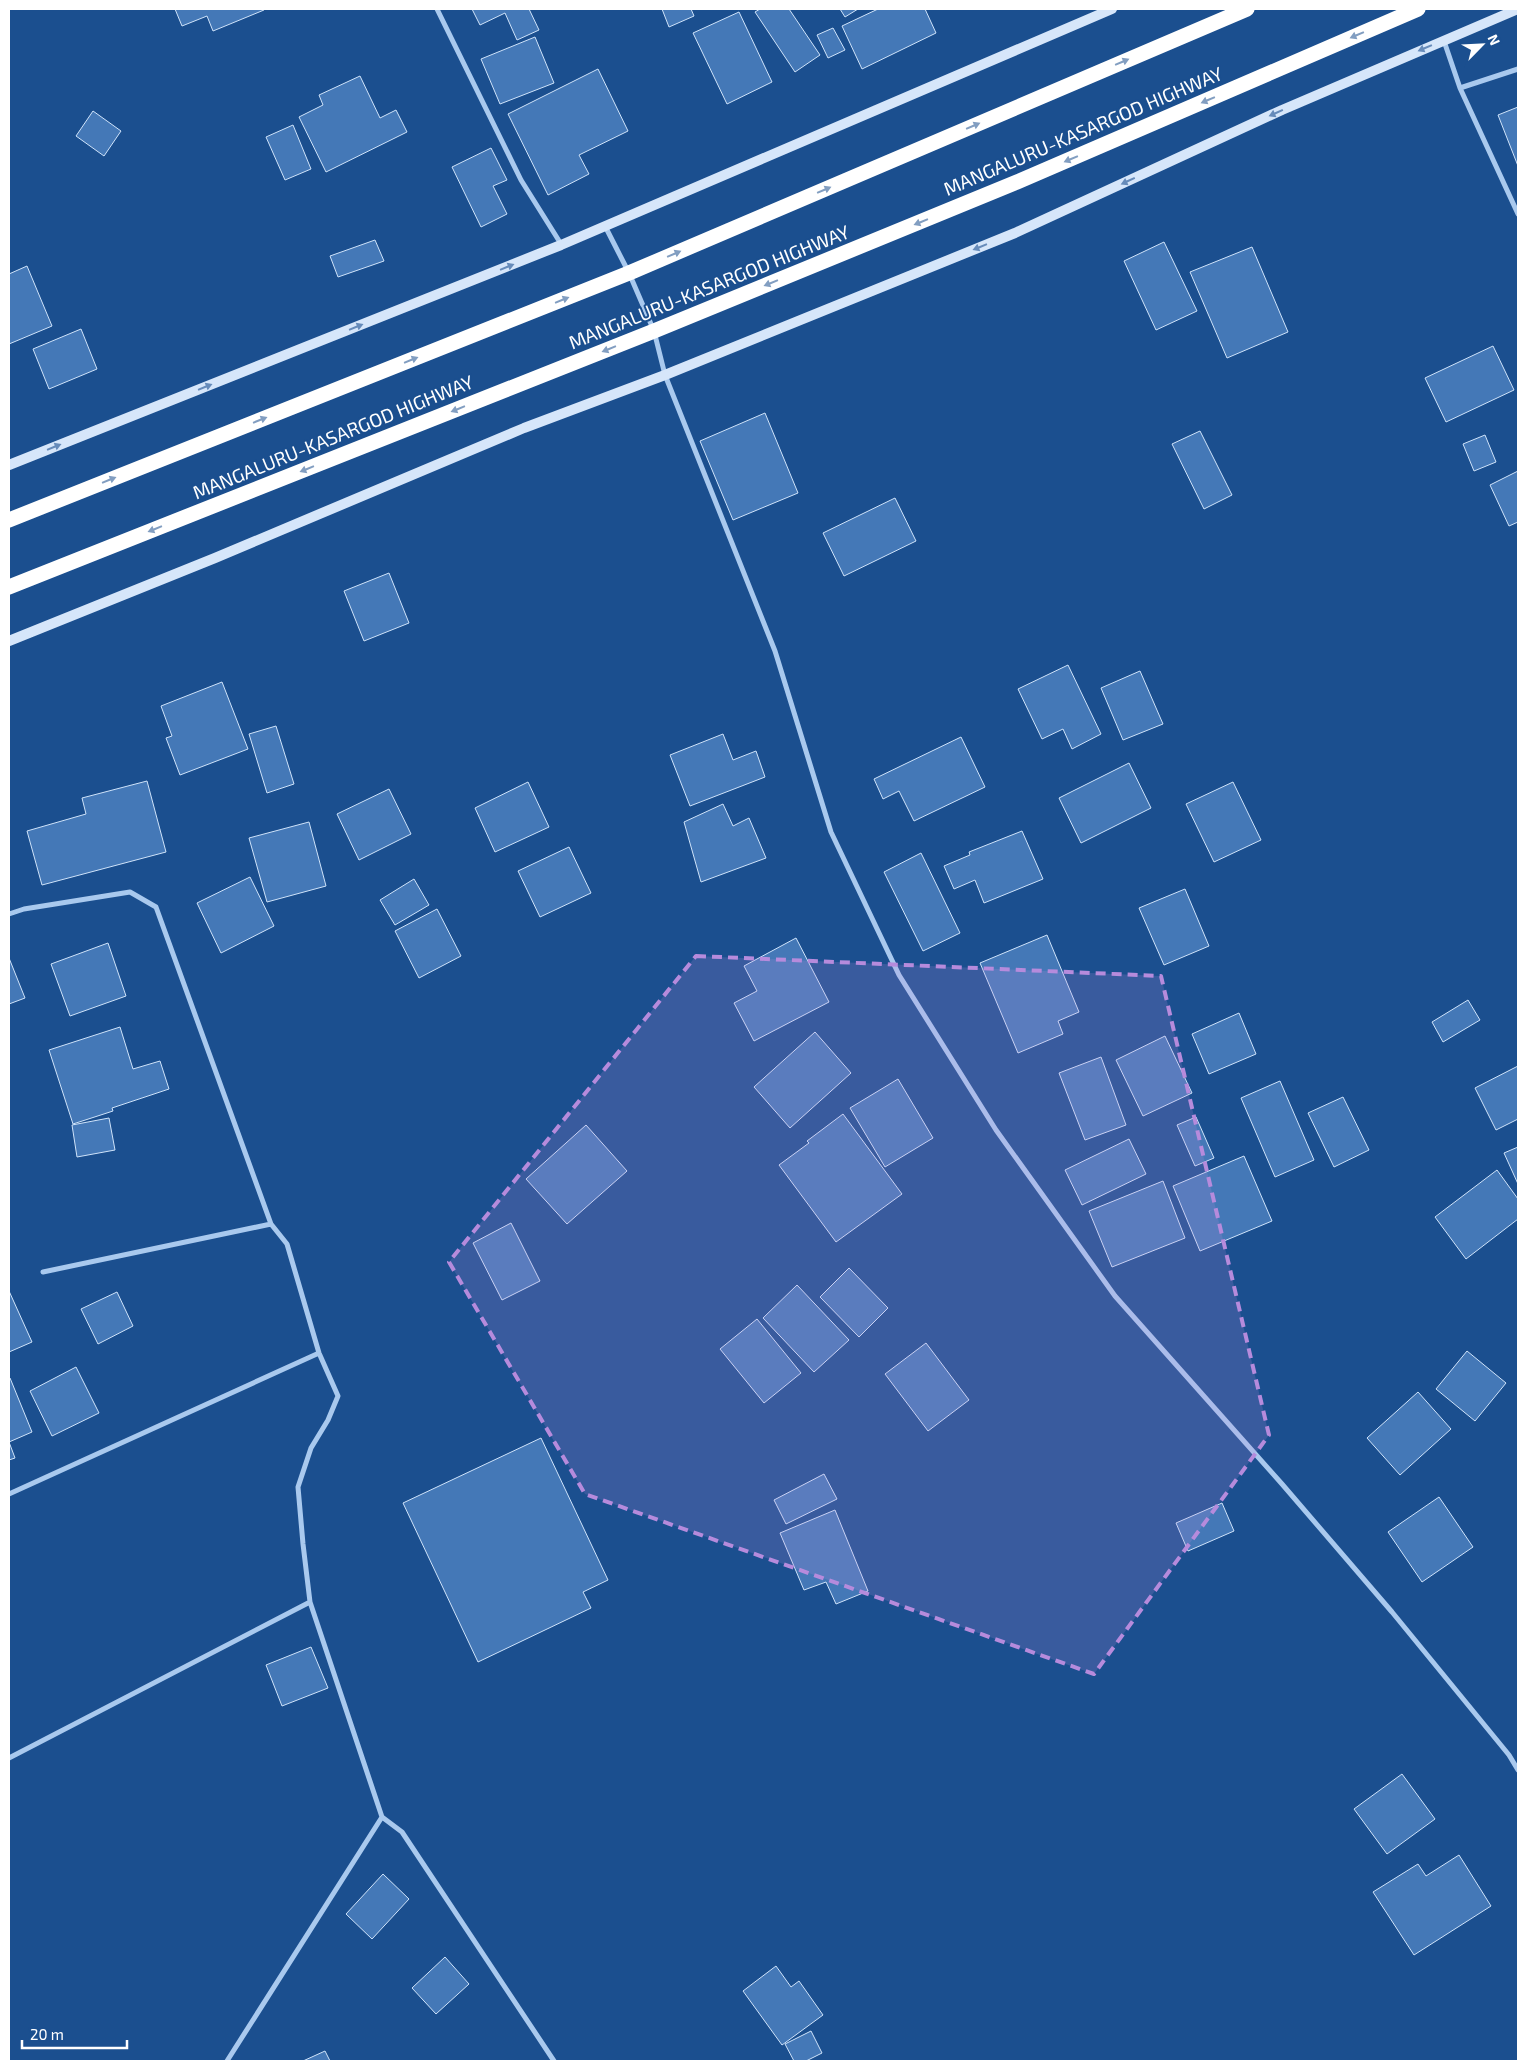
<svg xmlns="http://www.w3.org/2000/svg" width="1527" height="2070" viewBox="0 0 1527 2070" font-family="'Exo 2',sans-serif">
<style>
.building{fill:#4478b7;stroke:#cfe3fa}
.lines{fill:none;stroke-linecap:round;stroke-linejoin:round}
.street{stroke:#a9c9ee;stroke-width:5}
.secondary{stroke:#d6e6fa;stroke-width:10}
.highway{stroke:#fff;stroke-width:15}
.oneway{fill:#829ec1}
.oneway2{fill:#668bba}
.marked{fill:#b68bdc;fill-opacity:0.2;stroke:#b68bdc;stroke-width:4;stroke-dasharray:10 6;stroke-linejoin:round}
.labels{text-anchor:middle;stroke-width:4;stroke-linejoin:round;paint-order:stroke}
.street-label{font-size:19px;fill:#fff;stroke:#1b4f8f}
</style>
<rect width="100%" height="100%" fill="#1b4f8f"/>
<path class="building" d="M 175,9 L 263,9 L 264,10 L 213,31 L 207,16 L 182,26 Z
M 472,9 L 529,9 L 539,30 L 517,40 L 505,13 L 480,25 Z
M 662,9 L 691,9 L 694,16 L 669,27 Z
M 760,9 L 789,9 L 820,55 L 795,72 L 755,12 Z
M 840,9 L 858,9 L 845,17 Z
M 878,9 L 925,9 L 936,33 L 862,69 L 842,26 Z
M 739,12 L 772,82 L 727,104 L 693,33 Z
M 833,28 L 845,50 L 828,58 L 817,35 Z
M 535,37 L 554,83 L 500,104 L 481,59 Z
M 598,69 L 628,131 L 579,155 L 589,174 L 548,195 L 508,114 Z
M 360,76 L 380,118 L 396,110 L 407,132 L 326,172 L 299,117 L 323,105 L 319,95 Z
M 1518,107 L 1518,166 L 1498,115 Z
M 93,111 L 121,131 L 104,156 L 76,136 Z
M 293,125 L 311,169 L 285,180 L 266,137 Z
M 491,148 L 507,180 L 493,186 L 507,214 L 481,227 L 452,167 Z
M 375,240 L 384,261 L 338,277 L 330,256 Z
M 1164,242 L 1197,311 L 1156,330 L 1124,261 Z
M 1252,247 L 1288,332 L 1227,358 L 1190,272 Z
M 27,266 L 52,326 L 9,344 L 9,274 Z
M 81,329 L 97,369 L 49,389 L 33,349 Z
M 1493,346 L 1514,390 L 1446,422 L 1425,378 Z
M 765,413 L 798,493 L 733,520 L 700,441 Z
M 1200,431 L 1232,495 L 1204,509 L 1172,444 Z
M 1485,435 L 1496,462 L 1474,471 L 1463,444 Z
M 1518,471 L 1518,522 L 1509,526 L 1490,485 Z
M 895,498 L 916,541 L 844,576 L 823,533 Z
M 389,573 L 409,623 L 364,641 L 344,591 Z
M 1068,665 L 1101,734 L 1072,749 L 1063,729 L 1042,739 L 1018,689 Z
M 1140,671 L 1163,724 L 1123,740 L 1101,688 Z
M 222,682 L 248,749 L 180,775 L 166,738 L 172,736 L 161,706 Z
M 276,726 L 294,784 L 267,793 L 249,734 Z
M 723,734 L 733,760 L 756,751 L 765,777 L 690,806 L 670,755 Z
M 961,737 L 985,787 L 914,821 L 899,791 L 883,799 L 874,779 Z
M 1129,763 L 1151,808 L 1081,843 L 1059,798 Z
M 147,781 L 166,852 L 42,885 L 27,831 L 86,814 L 82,798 Z
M 528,782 L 549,827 L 495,852 L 475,808 Z
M 1233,782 L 1261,840 L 1214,862 L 1186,804 Z
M 389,789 L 411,834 L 359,860 L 337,814 Z
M 723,804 L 733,826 L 749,818 L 766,858 L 701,882 L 684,822 Z
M 309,822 L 326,886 L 267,902 L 249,838 Z
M 1022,831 L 1043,879 L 984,903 L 975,880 L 954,889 L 944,866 L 970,855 L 969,852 Z
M 569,847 L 591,893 L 540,917 L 518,871 Z
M 921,853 L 960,933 L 923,951 L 884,872 Z
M 250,877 L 274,926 L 221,953 L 197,903 Z
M 414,879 L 429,905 L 395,925 L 380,900 Z
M 1185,889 L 1209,946 L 1164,965 L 1139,908 Z
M 437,909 L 461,956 L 419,978 L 395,931 Z
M 1047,935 L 1079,1012 L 1058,1021 L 1063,1034 L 1018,1053 L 980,963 Z
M 796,938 L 829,1002 L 754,1041 L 734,1003 L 757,991 L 744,966 Z
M 108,943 L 126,996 L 70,1016 L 51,964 Z
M 9,958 L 25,998 L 9,1004 Z
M 1468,1000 L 1480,1020 L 1443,1042 L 1432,1022 Z
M 1239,1013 L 1256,1054 L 1209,1074 L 1192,1034 Z
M 120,1027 L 133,1069 L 160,1061 L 169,1089 L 112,1108 L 113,1111 L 73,1124 L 49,1050 Z
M 815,1032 L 851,1073 L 790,1128 L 754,1087 Z
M 1165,1036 L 1192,1093 L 1143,1116 L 1116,1060 Z
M 1101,1057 L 1126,1125 L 1085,1140 L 1059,1073 Z
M 1518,1066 L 1518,1119 L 1496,1130 L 1475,1088 Z
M 898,1079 L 933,1138 L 885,1167 L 850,1108 Z
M 1280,1081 L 1314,1160 L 1275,1177 L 1241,1098 Z
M 1343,1097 L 1369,1150 L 1334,1167 L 1308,1113 Z
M 843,1114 L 902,1194 L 836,1242 L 779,1165 L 809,1143 L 807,1141 Z
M 1196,1117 L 1214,1158 L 1195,1166 L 1177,1125 Z
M 109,1118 L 115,1150 L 77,1157 L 72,1125 Z
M 586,1125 L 627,1171 L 567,1224 L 526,1179 Z
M 1129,1139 L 1146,1174 L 1082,1205 L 1065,1170 Z
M 1518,1147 L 1518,1184 L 1504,1153 Z
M 1244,1156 L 1272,1221 L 1200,1251 L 1173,1186 Z
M 1497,1170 L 1518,1199 L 1518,1219 L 1466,1259 L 1435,1217 Z
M 1163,1181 L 1185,1238 L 1112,1267 L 1089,1211 Z
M 511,1223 L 540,1281 L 502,1300 L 473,1243 Z
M 849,1268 L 888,1308 L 859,1337 L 820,1297 Z
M 797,1285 L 849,1340 L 814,1372 L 763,1318 Z
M 9,1291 L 32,1342 L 9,1352 Z
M 117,1292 L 133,1326 L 98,1344 L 81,1309 Z
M 757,1319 L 801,1373 L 764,1403 L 720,1349 Z
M 926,1343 L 969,1400 L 928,1431 L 885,1374 Z
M 1467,1351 L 1506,1383 L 1475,1421 L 1436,1389 Z
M 76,1367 L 99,1413 L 52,1436 L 30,1391 Z
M 10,1378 L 32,1432 L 9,1442 L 15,1458 L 9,1460 L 9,1379 Z
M 1418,1392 L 1451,1429 L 1400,1475 L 1367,1438 Z
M 541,1438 L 608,1580 L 583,1592 L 591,1608 L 478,1662 L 403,1503 Z
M 824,1474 L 837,1499 L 786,1524 L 774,1500 Z
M 1439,1497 L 1473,1547 L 1422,1582 L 1388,1532 Z
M 1222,1503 L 1234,1531 L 1188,1551 L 1176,1523 Z
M 835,1510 L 868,1591 L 836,1604 L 826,1582 L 804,1590 L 780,1533 Z
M 311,1647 L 328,1688 L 282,1706 L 266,1665 Z
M 1402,1774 L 1435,1819 L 1387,1854 L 1354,1809 Z
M 1459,1855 L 1491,1906 L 1414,1955 L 1373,1892 L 1418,1864 L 1426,1876 Z
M 383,1874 L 409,1899 L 372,1939 L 346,1914 Z
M 445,1957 L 469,1984 L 436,2014 L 412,1988 Z
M 776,1966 L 791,1987 L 799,1981 L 823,2015 L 782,2045 L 743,1991 Z
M 811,2031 L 822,2053 L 806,2061 L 794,2061 L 785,2044 Z
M 325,2051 L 330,2061 L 303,2061 Z"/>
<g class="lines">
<path class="street" d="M 437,9 L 521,180 L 561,244
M 1444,41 L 1460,88 L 1518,214
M 1460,88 L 1518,69
M 605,226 L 629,273 L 654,331 L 665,375 L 775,651 L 831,832 L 899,975 L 996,1130 L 1115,1296 L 1282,1484 L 1392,1612 L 1509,1755 L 1518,1770
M 9,914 L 24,909 L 130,892 L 156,907 L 271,1224 L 287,1244 L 319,1353 L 338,1396 L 328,1420 L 311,1448 L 298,1487 L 303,1544 L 310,1602 L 382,1817 L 402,1832 L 554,2061
M 43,1272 L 271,1224
M 9,1494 L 319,1353
M 9,1758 L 310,1602
M 227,2061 L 382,1817"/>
<path class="secondary" d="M 9,465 L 561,245 L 1112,9
M 9,641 L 215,558 L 524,428 L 665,375 L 1015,233 L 1282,110 L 1518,9"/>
<path class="highway" d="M 9,520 L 629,273 L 1247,9
M 9,587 L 654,331 L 1017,182 L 1418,9"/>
</g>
<defs><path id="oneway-solid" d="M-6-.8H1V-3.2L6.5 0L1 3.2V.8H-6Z" transform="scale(1.25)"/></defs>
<g class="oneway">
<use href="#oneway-solid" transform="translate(1357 35) rotate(157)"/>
<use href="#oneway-solid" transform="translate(1122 62) rotate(-23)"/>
<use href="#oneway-solid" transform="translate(1208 100) rotate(157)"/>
<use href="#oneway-solid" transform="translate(973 126) rotate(-23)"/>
<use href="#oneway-solid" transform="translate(1071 159) rotate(157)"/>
<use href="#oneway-solid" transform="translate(824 190) rotate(-23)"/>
<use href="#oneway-solid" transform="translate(921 222) rotate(158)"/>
<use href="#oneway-solid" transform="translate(674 254) rotate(-23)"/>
<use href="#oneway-solid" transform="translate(771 283) rotate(158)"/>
<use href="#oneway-solid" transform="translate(562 300) rotate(-22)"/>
<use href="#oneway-solid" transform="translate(609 349) rotate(158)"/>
<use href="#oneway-solid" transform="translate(411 360) rotate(-22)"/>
<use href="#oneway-solid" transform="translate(458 409) rotate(158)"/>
<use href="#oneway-solid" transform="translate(260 420) rotate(-22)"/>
<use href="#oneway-solid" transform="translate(307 469) rotate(158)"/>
<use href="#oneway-solid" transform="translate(109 480) rotate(-22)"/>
<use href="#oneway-solid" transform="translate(155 529) rotate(158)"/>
</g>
<g class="oneway2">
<use href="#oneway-solid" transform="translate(1425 48) rotate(157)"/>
<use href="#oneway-solid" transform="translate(1276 113) rotate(156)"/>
<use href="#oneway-solid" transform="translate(1128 181) rotate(155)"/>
<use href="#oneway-solid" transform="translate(980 247) rotate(158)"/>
<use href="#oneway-solid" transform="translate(507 267) rotate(-22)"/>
<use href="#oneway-solid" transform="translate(356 327) rotate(-22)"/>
<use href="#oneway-solid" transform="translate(205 387) rotate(-22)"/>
<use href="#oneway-solid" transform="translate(54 447) rotate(-22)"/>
</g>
<path class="marked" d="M 696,956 L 1161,976 L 1269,1435 L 1094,1674 L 585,1494 L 449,1262 Z"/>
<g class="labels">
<g class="street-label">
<text transform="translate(1083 131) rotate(-23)" y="7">MANGALURU-KASARGOD HIGHWAY</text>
<text transform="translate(709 287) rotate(-22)" y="7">MANGALURU-KASARGOD HIGHWAY</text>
<text transform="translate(333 437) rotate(-22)" y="7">MANGALURU-KASARGOD HIGHWAY</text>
</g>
</g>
<rect width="1527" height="2070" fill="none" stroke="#ffffff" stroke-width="20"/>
<g transform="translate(1482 45) rotate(66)" stroke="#1b4f8f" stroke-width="4" paint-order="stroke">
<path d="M0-4L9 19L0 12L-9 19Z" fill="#ffffff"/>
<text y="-8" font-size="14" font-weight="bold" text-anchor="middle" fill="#ffffff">N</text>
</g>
<path d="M22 2040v8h105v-8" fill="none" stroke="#ffffff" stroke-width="2.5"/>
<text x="30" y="2040" font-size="15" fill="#ffffff" stroke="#1b4f8f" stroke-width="4" paint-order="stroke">20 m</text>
</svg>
